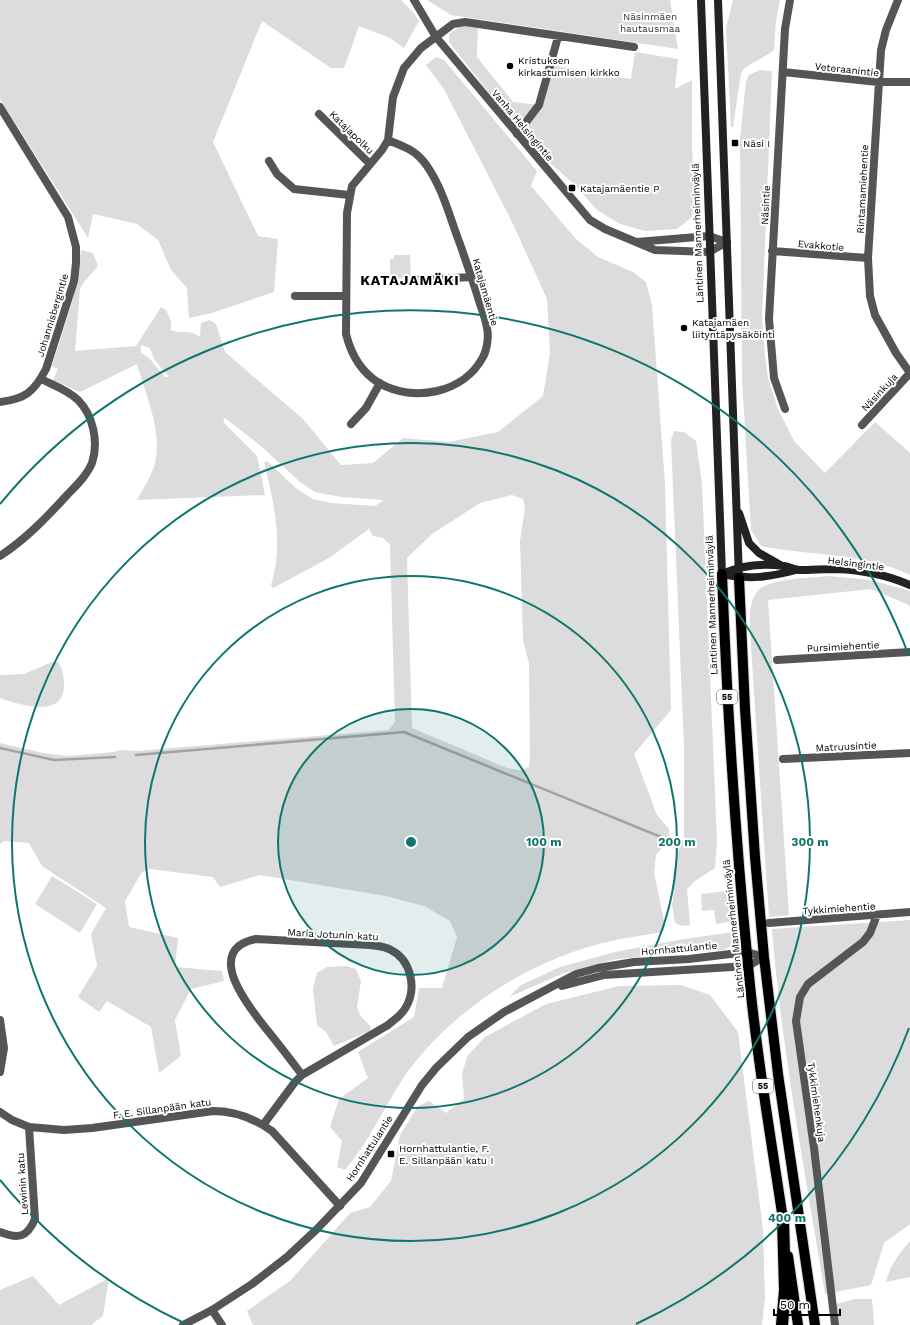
<svg xmlns="http://www.w3.org/2000/svg" width="910" height="1325" viewBox="0 0 910 1325" font-family="'Work Sans',sans-serif">
<style>
.green{fill:#dcdcdc;fill-rule:evenodd}
.lines{fill:none;stroke-linecap:round;stroke-linejoin:round}
.stream{stroke:#a3a3a3;stroke-width:2.5}
.primary-casing{stroke:#dbdbdb;stroke-width:12}
.motorway-casing{stroke:#dbdbdb;stroke-width:14}
.minor{stroke:#555;stroke-width:8}
.tertiary{stroke:#555;stroke-width:8}
.secondary{stroke:#222;stroke-width:8}
.primary{stroke:#000;stroke-width:10}
.motorway{stroke:#000;stroke-width:12}
.ring{fill:none;stroke:#0f766e;stroke-width:2}
.poi-dot{fill:#000;stroke:#fff;stroke-width:1.5}
.labels{text-anchor:middle;stroke-width:4;stroke-linejoin:round;paint-order:stroke}
.shield{fill:#fff;stroke:#4c4c4c;stroke-width:1}
.shield-label{font-size:9px;font-weight:bold;fill:#000}
.park-label{font-size:10px;fill:#333;stroke:#fff}
.poi-label{font-size:10px;fill:#000;stroke:#fff;text-anchor:start}
.street-label{font-size:10px;fill:#000;stroke:#fff}
.district-label{font-size:14px;font-weight:bold;letter-spacing:1px;fill:#000;stroke:#fff}
.centre{fill:#0f766e;stroke:#fff;stroke-width:2}
.ring-label{font-size:12px;text-anchor:middle;font-weight:bold;fill:#0f766e;stroke:#fff;stroke-width:4;stroke-linejoin:round;paint-order:stroke}
</style>
<rect width="100%" height="100%" fill="#fff"/>
<path class="green" d="M 0,0 L 401,0 L 413,12 L 419,21 L 404,48 L 390,38 L 359,26 L 344,68 L 331,68 L 262,21 L 213,142 L 258,236 L 278,239 L 274,292 L 212,313 L 189,318 L 187,288 L 171,270 L 158,240 L 137,224 L 93,214 L 88,238 L 0,99 Z
M 427,0 L 670,0 L 678,49 L 451,15 Z
M 733,0 L 780,0 L 776,21 L 774,50 C 764,59 748,62 741,73 L 733,127 L 731,127 L 726,28 Z
M 465,22 L 478,24 L 477,57 L 513,102 L 539,105 L 551,65 L 631,79 L 635,52 L 678,59 L 675,89 L 692,80 L 692,146 L 694,195 L 692,217 L 677,229 L 645,231 L 620,224 L 597,210 L 575,185 L 531,146 L 449,42 L 449,34 Z
M 436,57 L 444,60 L 537,171 L 531,186 L 575,238 L 598,257 L 633,272 L 646,282 L 652,305 L 665,484 L 671,710 L 634,754 L 657,815 L 669,829 L 669,839 L 656,855 L 654,873 L 665,925 L 663,932 C 646,935 629,937 612,941 C 535,957 456,1007 409,1070 C 386,1102 371,1140 345,1170 L 337,1167 L 342,1141 L 330,1127 L 339,1099 L 368,1078 L 358,1052 L 414,1017 L 419,988 L 442,988 L 457,937 L 450,921 L 424,906 L 386,896 L 260,875 L 220,887 L 213,877 L 150,869 L 142,872 L 125,901 L 129,927 L 178,938 L 175,967 L 222,971 L 224,981 L 191,989 L 175,1020 L 181,1056 L 159,1073 L 151,1027 L 107,1001 L 99,1012 L 78,997 L 97,966 L 91,934 L 106,908 L 42,866 L 29,843 L 4,841 L 0,844 L 0,743 L 43,753 L 69,756 L 114,752 L 121,750 L 137,751 L 389,730 L 395,722 L 390,545 L 383,538 L 373,536 L 369,529 L 329,558 L 273,588 L 271,585 C 284,545 274,503 264,462 L 267,461 L 297,489 L 313,499 L 331,503 L 375,506 L 384,500 L 341,497 L 315,492 L 300,482 L 262,447 L 225,418 L 223,422 L 257,456 L 265,495 L 137,500 C 144,487 154,473 156,458 C 161,427 145,393 137,364 L 80,392 L 53,380 L 58,369 L 52,366 L 73,299 L 81,250 L 93,253 L 98,266 L 84,282 L 80,289 L 75,351 L 136,346 L 161,307 L 166,310 L 171,321 L 171,330 C 184,335 186,328 200,337 L 201,323 L 210,320 L 216,324 L 225,352 L 303,419 L 341,465 L 373,463 L 403,438 L 449,442 L 498,432 L 543,396 L 550,353 L 547,299 L 512,222 L 444,89 L 426,65 ZM 141,345 L 150,348 L 154,359 L 169,377 L 165,377 L 149,358 L 141,353 ZM 512,495 L 523,499 L 525,507 L 520,541 L 523,640 L 529,663 L 530,757 L 529,767 L 520,770 L 507,768 L 412,728 L 407,558 L 432,534 L 480,503 Z
M 760,70 L 772,71 L 762,318 L 765,356 L 768,378 L 778,409 L 794,441 L 825,473 L 875,422 L 910,453 L 910,575 C 864,552 810,556 761,546 L 751,530 L 742,379 L 740,139 L 746,81 L 749,75 Z
M 394,255 L 410,255 L 411,278 L 390,279 L 390,259 L 394,259 Z
M 674,431 L 684,432 L 696,441 L 702,483 L 717,841 L 715,868 L 695,881 L 687,889 L 690,925 L 682,926 L 675,923 L 672,906 L 674,891 L 673,874 L 677,854 L 684,837 L 684,747 L 671,440 Z
M 829,576 L 870,580 L 907,590 L 910,591 L 910,608 L 909,605 L 871,589 L 768,600 L 789,915 L 769,917 L 751,647 C 751,631 746,606 757,592 C 766,578 813,578 829,576 Z
M 52,662 L 58,662 C 63,670 64,677 64,686 C 63,719 20,705 0,698 L 0,675 L 24,674 Z
M 52,876 L 97,904 L 80,933 L 35,904 Z
M 726,891 L 730,895 L 732,920 L 728,922 L 716,924 L 714,910 L 702,911 L 701,894 Z
M 910,920 L 910,1224 L 884,1243 L 871,1285 L 825,1294 C 805,1173 782,1051 772,929 Z
M 733,932 C 734,942 733,946 724,950 L 617,959 L 564,973 L 509,997 L 521,985 L 560,967 L 615,952 L 678,940 Z
M 346,966 L 356,969 L 361,981 L 357,1007 L 360,1015 L 371,1027 L 370,1031 L 334,1046 L 326,1032 L 317,1025 L 313,989 L 317,973 L 327,967 Z
M 681,985 L 710,995 L 738,1032 L 763,1230 L 765,1297 L 762,1325 L 253,1325 L 247,1311 L 291,1280 L 350,1213 L 370,1207 L 391,1181 L 400,1135 L 418,1106 L 429,1101 L 446,1113 L 464,1099 L 462,1073 L 468,1055 L 485,1037 L 546,1004 L 619,986 Z
M 910,1241 L 910,1277 L 886,1282 C 890,1265 899,1254 910,1241 Z
M 33,1276 L 59,1305 L 109,1278 L 103,1316 L 91,1325 L 0,1325 L 0,1290 Z
M 855,1299 L 872,1299 L 874,1325 L 838,1325 L 836,1304 Z"/>
<g class="lines">
<path class="stream" d="M 0,748 L 54,760 L 115,757
M 136,755 L 404,732 L 661,837"/>
<g class="primary-casing">
<path id="primary" d="M 722,574 C 727,704 735,835 748,965 C 756,1052 771,1139 784,1226
M 739,578 L 745,709 L 755,857 L 764,957 L 778,1074 L 815,1325
M 788,1256 L 798,1325"/>
</g>
<g class="motorway-casing">
<path id="motorway" d="M 782,1325 L 785,1290 L 783,1219"/>
</g>
<path class="minor" d="M 898,0 L 886,30 L 881,50 L 868,258 L 870,296 L 875,315 L 896,353 L 910,373
M 783,72 L 878,82 L 910,82
M 0,107 L 68,217 L 76,247 L 76,263 L 74,281 L 46,369 C 34,392 25,399 0,402
M 319,114 L 370,164
M 517,134 L 539,105 L 558,37
M 388,140 C 405,147 416,150 427,166 C 443,189 450,218 460,244 C 467,264 474,284 480,304 C 483,312 486,320 487,328 C 489,336 487,350 483,357 C 464,393 414,403 379,383 C 361,372 351,354 346,334 L 347,213 L 352,186 L 382,150 L 388,140 L 393,97 L 404,68 L 421,48 L 453,24 L 465,22 L 634,47
M 269,161 L 277,174 L 294,189 L 349,195
M 772,251 L 868,258
M 414,280 L 472,277
M 295,296 L 346,296
M 785,409 L 774,378 L 769,319 L 785,29 L 790,0
M 351,424 L 366,408 L 380,383
M 862,425 L 910,373
M 0,556 C 26,539 47,517 68,494 C 77,485 87,475 92,463 C 99,442 93,415 78,400 C 68,390 53,385 41,379
M 777,660 L 910,652
M 783,759 L 910,753
M 769,923 L 910,912
M 0,1020 L 4,1048 L 0,1072
M 0,1112 L 12,1120 L 29,1127 L 64,1130 L 92,1128 L 213,1111 C 234,1111 255,1119 272,1131 L 340,1206
M 263,1125 L 295,1082 L 302,1075 L 388,1025 C 395,1019 402,1015 406,1007 C 417,988 411,960 391,950 C 384,946 377,946 370,945 L 256,939 C 201,950 251,1010 268,1031 C 280,1046 291,1060 302,1075
M 0,1232 C 18,1239 27,1238 35,1219 L 29,1127
M 212,1310 L 222,1325
M 835,1325 L 814,1148 L 796,1021 L 800,997 L 808,984 L 863,942 L 870,933 L 877,915"/>
<path class="tertiary" d="M 414,0 L 436,37 L 590,220 L 605,229 L 655,250 L 709,252 L 727,242
M 637,242 L 709,236 L 727,242
M 562,986 L 604,975 L 748,966 L 764,957
M 183,1325 L 212,1310 L 252,1284 L 287,1257 L 317,1229 L 361,1183 L 422,1085 L 436,1068 L 468,1037 L 504,1012 L 576,974 L 598,968 L 634,962 L 689,959 L 747,952 L 764,957"/>
<path class="secondary" d="M 701,0 L 722,574
M 718,0 L 739,578
M 739,513 L 749,543 L 759,553 L 782,566
M 722,574 C 742,565 763,563 784,566 C 789,567 794,569 799,570 C 811,570 824,569 836,569 C 861,570 887,575 910,585
M 722,574 C 748,580 770,577 796,570"/>
<use href="#primary" class="primary"/>
<use href="#motorway" class="motorway"/>
</g>
<circle cx="411" cy="842" r="133" fill="#0f766e" fill-opacity=".12"/>
<g class="ring">
<circle cx="411" cy="842" r="133"/>
<circle cx="411" cy="842" r="266"/>
<circle cx="411" cy="842" r="399"/>
<path d="M909 1028A532 532 0 0 1 636 1324M186 1324A532 532 0 0 1 0 1180M0 504A532 532 0 0 1 909 656"/>
</g>
<g class="poi-dot">
<circle cx="510" cy="66" r="4"/>
<rect x="731" y="139" width="8" height="8" rx="2"/>
<rect x="568" y="184" width="8" height="8" rx="2"/>
<circle cx="684" cy="328" r="4"/>
<rect x="387" y="1150" width="8" height="8" rx="2"/>
</g>
<g class="labels">
<g class="shield">
<rect x="717" y="690" width="20" height="14" rx="3"/>
<rect x="753" y="1079" width="20" height="14" rx="3"/>
</g>
<g class="shield-label">
<text x="727" y="700">55</text>
<text x="763" y="1089">55</text>
</g>
<g class="park-label">
<text x="650" y="20">Näsinmäen<tspan x="650" dy="12">hautausmaa</tspan></text>
</g>
<g class="poi-label">
<text x="518" y="64">Kristuksen<tspan x="518" dy="12">kirkastumisen kirkko</tspan></text>
<text x="743" y="147">Näsi I</text>
<text x="580" y="192">Katajamäentie P</text>
<text x="692" y="326">Katajamäen<tspan x="692" dy="12">liityntäpysäköinti</tspan></text>
<text x="399" y="1152">Hornhattulantie, F.<tspan x="399" dy="12">E. Sillanpään katu I</tspan></text>
</g>
<g class="street-label">
<text transform="translate(847 69) rotate(6)" y="4">Veteraanintie</text>
<text transform="translate(523 125) rotate(50)" y="4">Vanha Helsingintie</text>
<text transform="translate(352 132) rotate(44)" y="4">Katajapolku</text>
<text transform="translate(862 189) rotate(-87)" y="4">Rintamamiehentie</text>
<text transform="translate(765 205) rotate(-87)" y="4">Näsintie</text>
<text transform="translate(697 233) rotate(-92)" y="4">Läntinen Mannerheiminväylä</text>
<text transform="translate(821 245) rotate(5)" y="4">Evakkotie</text>
<text transform="translate(486 292) rotate(74)" y="4">Katajamäentie</text>
<text transform="translate(52 315) rotate(-73)" y="4">Johannisbergintie</text>
<text transform="translate(879 392) rotate(-47)" y="4">Näsinkuja</text>
<text transform="translate(856 563) rotate(7)" y="4">Helsingintie</text>
<text transform="translate(711 605) rotate(-92)" y="4">Läntinen Mannerheiminväylä</text>
<text transform="translate(843 646) rotate(-3)" y="4">Pursimiehentie</text>
<text transform="translate(846 746) rotate(-3)" y="4">Matruusintie</text>
<text transform="translate(839 908) rotate(-4)" y="4">Tykkimiehentie</text>
<text transform="translate(733 929) rotate(-96)" y="4">Läntinen Mannerheiminväylä</text>
<text transform="translate(333 934) rotate(3)" y="4">Maria Jotunin katu</text>
<text transform="translate(679 948) rotate(-5)" y="4">Hornhattulantie</text>
<text transform="translate(817 1102) rotate(82)" y="4">Tykkimiehenkuja</text>
<text transform="translate(162 1108) rotate(-8)" y="4">F. E. Sillanpään katu</text>
<text transform="translate(369 1148) rotate(-57)" y="4">Hornhattulantie</text>
<text transform="translate(22 1184) rotate(-94)" y="4">Lewinin katu</text>
</g>
<g class="district-label">
<text x="410" y="285">KATAJAMÄKI</text>
</g>
</g>
<circle cx="411" cy="842" r="6" class="centre"/>
<g class="ring-label">
<text x="544" y="846">100 m</text>
<text x="677" y="846">200 m</text>
<text x="810" y="846">300 m</text>
<text x="787" y="1222">400 m</text>
</g>
<path d="M774 1309v6h66v-6" fill="none" stroke="#000000" stroke-width="2"/>
<text x="780" y="1309" font-size="12" fill="#000000" stroke="#ffffff" stroke-width="3" paint-order="stroke">50 m</text>
</svg>
